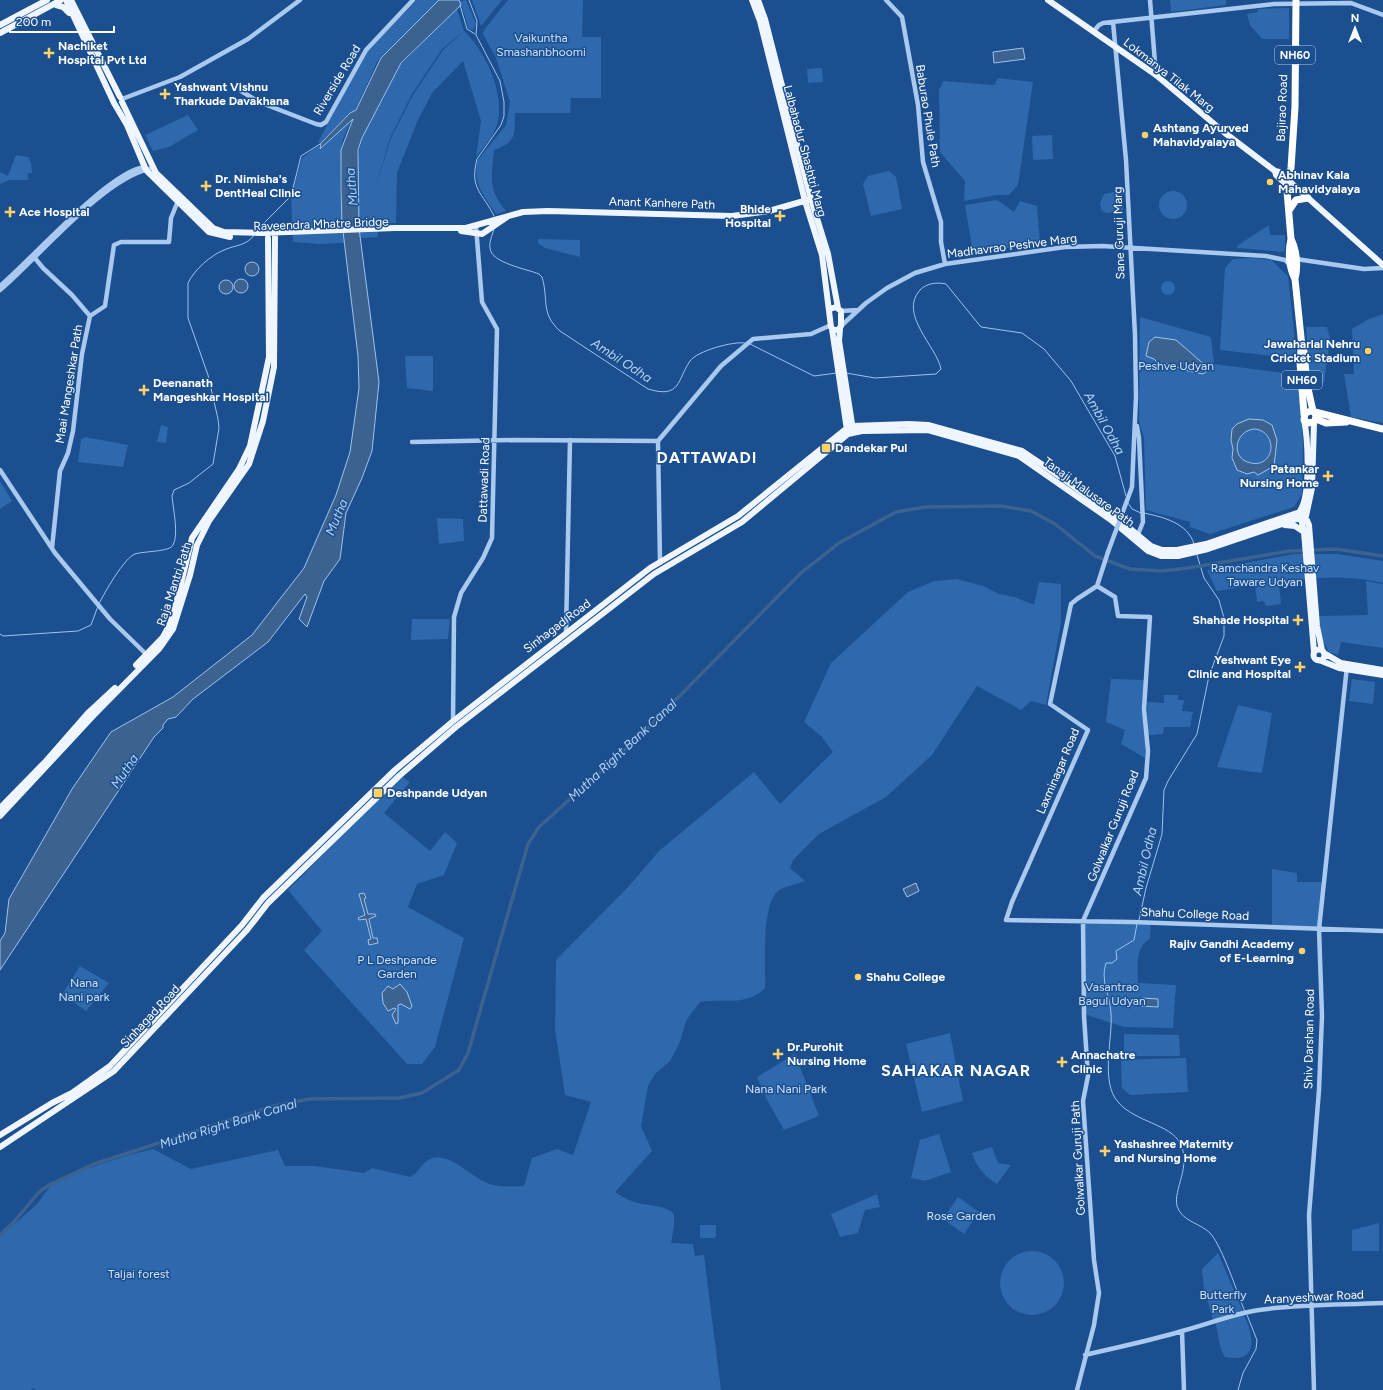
<svg xmlns="http://www.w3.org/2000/svg" width="1383" height="1390" viewBox="0 0 1383 1390" font-family="Figtree,sans-serif">
<style>
.green{fill:#2e69ad}
.water{fill:#3c6290;stroke:#9cc4f0;fill-rule:evenodd}
.lines{fill:none;stroke-linecap:round;stroke-linejoin:round}
.stream{stroke:#9cc4f0;stroke-width:1}
.canal{stroke:#3c6290;stroke-width:3.5}
.minor{stroke:#a9c9ee;stroke-width:4.5}
.major{stroke:#f0f6ff;stroke-width:6}
.highway{stroke:#fff;stroke-width:7}
.rail{stroke:#fff;stroke-width:1;stroke-dasharray:7 3;stroke-linecap:butt}
.minor-bridge{stroke:#a9c9ee;stroke-width:4.5}
.major-bridge{stroke:#f0f6ff;stroke-width:6}
.poi-dot{fill:#ffd166;stroke:#1b4f8f;stroke-width:1.5}
.labels{text-anchor:middle;stroke-width:3;stroke-linejoin:round;paint-order:stroke}
.shield{fill:#1b4f8f;stroke:#bbcadd;stroke-width:1}
.shield-label{font-size:11px;font-weight:bold;fill:#fff}
.park-label{font-size:12px;fill:#cfe3fa;stroke:#1b4f8f}
.poi-label{font-size:12px;font-weight:bold;fill:#fff;stroke:#1b4f8f;text-anchor:start}
.street-label{font-size:12px;fill:#fff;stroke:#1b4f8f}
.water-label{font-size:13px;font-style:italic;fill:#b5d3f5;stroke:#1b4f8f}
.district-label{font-size:16px;font-weight:bold;letter-spacing:1px;fill:#fff;stroke:#1b4f8f}
</style>
<rect width="100%" height="100%" fill="#1b4f8f"/>
<path class="green" d="M 417,0 L 439,0 L 378,60 L 355,110 L 349,113 L 320,143 L 318,142 L 367,51 Z
M 466,0 L 476,24 L 473,30 L 469,29 L 460,1 Z
M 472,0 L 502,0 L 481,26 Z
M 508,0 L 583,0 L 582,37 L 601,37 L 601,98 L 571,98 L 570,113 L 515,113 C 514,135 518,141 494,150 C 492,178 487,188 506,211 L 496,214 C 484,196 473,185 477,161 L 506,125 L 510,102 L 496,58 L 483,34 L 484,30 Z
M 1170,0 L 1226,0 L 1226,5 L 1171,12 Z
M 1289,8 L 1289,39 L 1262,39 L 1250,25 L 1247,14 L 1258,12 L 1258,9 Z
M 457,9 L 464,31 L 442,49 L 412,94 L 390,138 L 375,190 L 391,138 L 413,95 L 443,50 L 464,31 C 485,51 504,91 498,121 C 495,135 484,146 476,157 L 481,121 L 463,61 L 432,93 L 417,122 L 397,173 L 396,223 L 377,223 L 375,192 L 378,237 L 361,238 C 356,209 354,167 362,139 L 401,64 Z
M 822,68 L 823,82 L 808,83 L 807,69 Z
M 998,78 L 1033,82 L 1018,185 L 1009,195 L 997,195 L 964,201 L 965,181 L 940,152 L 939,90 L 943,81 L 994,85 Z
M 188,115 L 198,130 L 169,147 L 153,151 L 145,135 Z
M 351,120 L 342,142 L 341,151 L 340,190 L 344,243 L 320,244 L 293,242 L 291,197 L 302,158 L 319,145 L 320,150 Z
M 1052,135 L 1053,159 L 1033,160 L 1032,136 Z
M 17,155 L 28,157 L 31,163 L 32,173 L 28,173 L 28,180 L 10,180 L 0,184 L 0,172 L 8,176 L 15,157 Z
M 889,171 L 896,177 L 902,209 L 871,216 L 863,184 L 868,176 Z
M 1123,190 L 1123,212 L 1106,213 L 1101,210 L 1100,203 L 1104,194 Z
M1159 205a14 14 0 1 1 28 0a14 14 0 1 1-28 0Z
M 997,200 L 1014,212 L 1020,201 L 1037,206 L 1040,243 L 973,254 L 965,205 Z
M 1269,225 L 1270,235 L 1285,235 L 1285,250 L 1283,252 L 1237,248 L 1237,246 Z
M 538,239 L 580,240 L 580,257 L 545,248 L 538,243 Z
M 1253,258 L 1271,260 L 1288,276 L 1297,359 L 1220,350 L 1225,268 L 1233,259 Z
M1161 288a7 7 0 1 1 14 0a7 7 0 1 1-14 0Z
M 1383,314 L 1383,423 L 1351,417 L 1344,374 L 1354,374 L 1352,329 L 1369,319 Z
M 1140,317 L 1211,337 L 1214,364 L 1298,375 L 1303,443 L 1302,494 L 1294,507 L 1210,534 L 1190,527 L 1190,522 L 1146,510 L 1144,438 L 1139,421 Z
M 1306,327 L 1327,327 L 1330,338 L 1324,383 L 1310,382 Z
M 405,356 L 433,356 L 433,391 L 407,388 Z
M 161,425 L 168,427 L 166,443 L 157,442 Z
M 85,437 L 128,445 L 123,467 L 78,462 L 81,439 Z
M 0,481 L 12,501 L 0,509 Z
M 437,518 L 463,519 L 464,541 L 439,544 Z
M 1294,554 L 1338,554 L 1383,561 L 1383,583 C 1352,575 1310,577 1279,583 L 1281,604 L 1266,606 L 1264,601 L 1257,602 L 1255,585 L 1217,591 L 1207,570 Z
M 957,579 L 983,586 L 999,594 L 1015,597 L 1034,605 L 1039,582 L 1061,584 L 1061,622 L 1046,705 L 1031,701 L 1021,710 L 977,686 L 932,755 L 886,797 L 819,834 L 793,860 L 790,868 L 805,881 C 798,884 787,886 781,889 C 760,899 766,967 765,988 C 746,1007 725,998 700,1002 L 687,1019 L 679,1044 L 670,1061 L 655,1074 L 648,1086 L 641,1126 L 652,1151 L 615,1192 C 620,1195 626,1199 632,1201 C 645,1207 663,1203 674,1214 L 674,1226 L 671,1243 L 693,1244 L 695,1256 L 704,1255 L 721,1390 L 36,1390 L 33,1388 L 31,1390 L 0,1390 L 0,1237 L 37,1204 L 52,1184 L 71,1174 L 129,1155 L 153,1149 L 191,1169 L 278,1150 L 285,1166 L 315,1166 L 364,1173 L 372,1168 L 410,1177 C 419,1173 423,1160 433,1158 C 452,1154 469,1175 485,1182 C 497,1188 511,1186 524,1186 L 532,1158 L 557,1149 L 573,1155 L 591,1102 L 565,1095 L 555,1029 L 556,960 L 629,886 L 659,851 L 754,772 L 780,804 L 833,752 L 821,736 L 804,722 L 831,663 L 908,592 L 934,581 Z
M 1366,581 L 1383,584 L 1383,648 L 1341,642 L 1338,655 L 1329,652 L 1321,637 L 1319,616 L 1368,615 Z
M 412,619 L 450,619 L 448,639 L 411,640 Z
M 1111,679 L 1146,680 L 1145,758 L 1121,744 L 1125,730 L 1106,722 Z
M 1352,679 L 1375,682 L 1373,704 L 1349,701 Z
M 1164,695 L 1178,695 L 1178,700 L 1184,700 L 1182,711 L 1193,712 L 1190,727 L 1164,727 L 1163,734 L 1148,735 L 1147,702 L 1164,703 Z
M 1238,705 L 1272,713 L 1262,773 L 1217,767 Z
M 401,776 L 410,782 L 384,813 L 430,851 L 445,832 L 457,843 L 444,875 L 417,884 L 408,907 L 464,938 L 435,1047 L 422,1064 L 407,1064 L 304,950 L 322,931 L 288,890 Z
M 1272,869 L 1297,873 L 1297,882 L 1324,882 L 1319,929 L 1272,926 Z
M 1083,921 L 1151,922 L 1150,939 C 1134,947 1138,968 1138,983 L 1176,985 L 1173,1028 L 1124,1027 L 1084,1014 Z
M 80,966 L 109,983 L 86,1011 L 67,998 L 61,996 Z
M 950,1033 L 963,1101 L 922,1112 L 906,1044 Z
M 1124,1034 L 1179,1035 L 1180,1056 L 1124,1056 Z
M 795,1054 L 819,1116 L 784,1130 L 767,1100 L 757,1077 Z
M 1186,1058 L 1188,1092 L 1130,1095 L 1122,1088 L 1121,1060 Z
M 939,1134 L 951,1172 L 925,1181 L 911,1178 L 920,1140 Z
M 992,1147 L 998,1163 L 1011,1165 L 997,1184 C 985,1177 977,1168 972,1153 Z
M 877,1194 L 880,1207 L 865,1210 L 858,1233 L 840,1237 L 831,1214 Z
M 958,1197 L 979,1212 L 964,1234 L 943,1219 Z
M 1379,1223 L 1379,1251 L 1352,1251 L 1352,1230 Z
M 700,1225 L 716,1225 L 716,1236 L 714,1238 L 700,1238 Z
M1000 1283a32 32 0 1 1 64 0a32 32 0 1 1-64 0Z
M 1218,1253 L 1243,1312 L 1213,1320 L 1204,1288 L 1202,1269 Z
M 1243,1313 C 1253,1334 1261,1364 1225,1357 L 1221,1350 L 1215,1321 Z"/>
<path class="water" d="M 439,0 L 459,0 L 461,5 L 401,63 L 362,138 L 358,150 L 359,228 L 379,382 L 372,451 L 362,478 L 346,513 L 340,559 L 324,581 L 307,627 L 299,619 L 307,597 L 305,594 L 268,642 L 193,699 L 176,717 L 168,719 L 163,725 L 163,728 L 154,737 L 0,970 L 0,941 L 5,933 L 9,899 L 72,789 L 111,732 L 173,697 L 252,635 L 304,568 L 336,495 L 350,452 L 359,388 L 358,356 L 342,223 L 341,190 L 341,150 L 353,119 L 320,149 L 321,143 L 350,113 L 356,110 L 381,58 Z
M 1023,48 L 1025,59 L 994,63 L 993,52 Z
M245 269a7 7 0 1 1 14 0a7 7 0 1 1-14 0Z
M234 286a7 7 0 1 1 14 0a7 7 0 1 1-14 0Z
M219 287a7 7 0 1 1 14 0a7 7 0 1 1-14 0Z
M 1155,337 L 1176,340 L 1206,366 L 1206,372 L 1203,374 L 1184,370 L 1170,364 L 1158,363 L 1154,359 L 1146,356 L 1149,342 Z
M 1249,419 L 1263,420 L 1272,425 L 1277,440 L 1274,466 L 1258,475 L 1254,472 L 1247,474 L 1237,470 L 1232,458 L 1233,449 L 1231,440 L 1232,429 L 1237,424 ZM 1256,429 C 1279,434 1274,468 1251,463 C 1229,459 1235,429 1256,429 Z
M 916,883 L 919,891 L 907,897 L 903,889 Z
M 364,893 L 366,898 L 364,899 L 368,914 L 375,914 L 376,916 L 369,919 L 373,938 L 377,938 L 378,943 L 369,945 L 368,940 L 371,939 L 366,919 L 359,920 L 358,918 L 365,915 L 359,894 Z
M 400,984 L 407,992 L 412,1006 L 410,1009 L 401,1004 L 398,1005 L 398,1023 L 396,1024 L 392,1015 L 396,1009 L 394,1008 L 388,1011 L 383,1003 L 382,993 L 388,986 L 393,989 Z
M 1142,998 L 1158,999 L 1158,1007 L 1142,1006 Z"/>
<g class="lines">
<path class="stream" d="M 469,0 L 477,21 L 476,35 L 500,81 L 504,102 L 504,116 L 501,125 L 477,159 C 469,189 483,193 494,216
M 460,5 L 467,29 L 475,34
M 494,229 C 492,236 489,242 490,248 C 491,263 527,269 539,274 L 542,277 C 549,300 540,313 560,331 L 648,389 C 681,399 677,380 690,361 C 697,351 733,341 745,343
M 257,230 L 291,196 L 301,156 L 320,144
M 750,344 L 814,376 L 837,373
M 846,373 L 875,378 L 936,374 L 941,369 C 937,347 898,314 920,290 C 927,283 937,282 946,284 L 981,327 L 1022,333 L 1044,349 L 1071,381 L 1115,456 L 1126,496
M 1128,503 L 1132,509 L 1141,513
M 1144,513 C 1163,517 1188,523 1194,544
M 99,604 C 104,593 125,557 135,554 C 144,551 170,552 173,545 C 179,535 173,508 172,496 L 174,490 L 189,483 L 213,464 L 219,428 L 218,419 L 208,375 L 188,318 L 188,283 C 194,270 211,255 224,250 C 235,245 247,246 254,235
M 0,634 L 3,636 L 78,631 L 91,625 L 98,606
M 1139,920 L 1146,888 L 1162,834 L 1164,790 L 1168,781 L 1197,734 L 1209,676 L 1224,636 L 1224,618 L 1219,600 L 1204,578 L 1197,555
M 1137,924 L 1134,940 L 1116,951 L 1117,959 L 1112,963 L 1106,963 C 1100,980 1110,996 1111,1013 C 1113,1038 1100,1082 1118,1102 C 1135,1122 1170,1124 1180,1143 C 1192,1166 1173,1189 1177,1206 C 1182,1222 1201,1223 1211,1234 C 1223,1249 1237,1292 1245,1312
M 1238,1390 L 1243,1373 L 1256,1349 L 1257,1340 L 1247,1315"/>
<path class="canal" d="M 0,1235 L 13,1223 L 39,1192 L 51,1184 L 94,1164 L 270,1107 L 309,1099 L 399,1098 L 422,1093 L 459,1070 L 468,1053 L 528,844 L 539,827 L 640,736 L 801,573 L 839,543 L 896,512 L 925,507 L 1001,506 L 1031,511 L 1055,524 L 1095,556 L 1130,569 L 1162,571 L 1188,568 L 1290,551 L 1336,549 L 1383,556"/>
<path class="minor" d="M 886,0 L 902,17 L 918,105 L 923,162 L 941,222 L 941,242 L 945,264
M 1150,0 L 1156,75
M 1113,22 L 1126,160 L 1135,335 L 1136,397 L 1134,441
M 1094,31 L 1099,25 L 1103,23 L 1274,4 L 1351,3 L 1383,15
M 241,91 L 259,102 L 316,124 L 321,125 L 326,122 L 366,50 L 413,0
M 122,99 L 180,77 L 248,39 L 300,0
M 34,257 L 43,268 L 72,295 L 90,316
M 1296,259 L 1364,269 L 1383,268
M 0,286 C 32,259 107,173 144,167
M 0,290 C 38,258 103,179 149,169
M 841,311 L 858,310
M 90,316 L 105,306 L 114,245 L 121,242 L 169,242 L 171,218 L 178,201
M 841,326 L 866,303 L 887,288 L 915,273 L 945,264 L 1065,247 L 1102,246 L 1266,256 L 1285,260 L 1290,265
M 1137,426 L 1139,438 L 1143,522 L 1137,537
M 412,442 L 516,440 L 658,441
M 0,470 L 55,553 L 110,619 L 148,656
M 52,548 L 60,471 L 68,453 L 73,431 L 82,354 L 90,316
M 660,563 L 658,441 L 721,366 L 753,339 L 811,334 L 831,325
M 1097,586 L 1077,599 L 1071,604 L 1050,704 L 1088,730 L 1012,902 L 1006,920 L 1132,922 L 1383,931
M 1097,586 L 1108,552
M 566,632 L 570,440
M 453,722 L 454,617 L 461,593 L 483,558 L 492,538 L 497,329 L 482,302 L 476,226
M 1182,1331 L 1184,1390
M 1085,1355 C 1117,1347 1150,1341 1182,1331 C 1208,1324 1233,1314 1259,1310 C 1300,1304 1342,1305 1383,1303
M 1077,1390 L 1094,1325 L 1099,1293 L 1094,1260 L 1083,1101 L 1088,1076 L 1084,1016 L 1083,921 L 1146,778 L 1148,751 L 1144,709 L 1150,617 L 1118,616 L 1115,597 L 1097,586
M 1314,1390 L 1309,1215 L 1319,1090 L 1322,1016 L 1319,929 L 1347,666"/>
<path class="major" d="M 66,0 L 114,103 L 127,125 L 146,170 L 209,232 L 230,237
M 71,0 L 120,97
M 752,0 L 760,21 L 805,201 L 822,255 L 831,327 L 833,330 L 838,330 L 841,326 L 841,311 L 836,307 L 830,309
M 758,0 L 765,19 L 811,199 L 828,254 L 838,308
M 1048,0 L 1156,75 L 1225,133 L 1275,171 L 1279,172 L 1383,265
M 56,5 L 63,7 L 69,13
M 0,25 L 47,0
M 122,102 L 156,173 L 213,228 L 224,232 L 261,233 L 395,228 L 466,228 L 523,212 L 548,211 L 732,216 L 769,211 L 811,199
M 1275,171 L 1276,175 L 1288,186
M 461,231 L 482,234 L 507,217
M 832,329 L 847,430
M 840,329 L 839,341 L 853,430
M 1302,509 L 1309,525 L 1317,626 L 1322,650
M 1300,511 C 1311,495 1308,439 1304,420
M 1300,514 L 1304,532 L 1314,652
M 1285,525 L 1295,526 L 1304,532
M1313.5 655a5.5 5.5 0 1 1 11 0a5.5 5.5 0 1 1-11 0Z
M 1324,653 L 1341,663 L 1383,670
M 1319,660 L 1339,668 L 1383,675
M 136,665 L 163,637 L 169,626 L 174,612 L 192,538 L 239,469 L 250,446 L 269,357 L 268,238
M 0,808 L 46,761 L 88,713 L 115,688
M 0,816 L 94,715 L 159,649 L 173,629 L 190,575 L 197,545 L 209,521 L 249,464 L 263,421 L 274,367 L 275,237
M 0,1135 L 52,1103 L 72,1093 L 110,1066 L 242,925 L 263,898 L 395,770 L 452,722 L 650,568 L 738,516 L 847,428 L 852,426 L 909,424 L 928,425 L 1022,451 L 1065,480 L 1115,516 L 1151,546 L 1162,550 L 1177,550 L 1206,544 L 1300,512
M 0,1147 L 114,1071 L 247,930 L 268,903 L 399,776 L 456,727 L 654,574 L 742,522 L 848,434 L 862,431 L 928,430 L 1019,456 L 1111,520 L 1148,551 L 1161,556 L 1178,556 L 1208,549 L 1306,516 L 1312,488 L 1314,422"/>
<path class="highway" d="M 1296,0 L 1295,107 L 1291,168 L 1287,191 L 1291,239 C 1288,252 1289,268 1295,279 L 1302,347 L 1304,351 L 1307,384 L 1313,411
M 1290,209 L 1296,200 L 1308,198
M 1291,239 C 1297,251 1298,267 1295,279
M 1301,349 L 1300,363 L 1304,414
M 1315,413 L 1316,417 L 1314,422 L 1308,423 L 1304,420 L 1305,413 L 1311,411 L 1383,429
M 1316,419 L 1326,423 L 1346,422"/>
<path class="rail" d="M 0,32 L 59,0"/>
<path class="minor-bridge" d="M 1108,552 L 1132,487 L 1134,441"/>
<path class="major-bridge" d="M 0,33 L 61,0"/>
</g>
<g class="poi-dot">
<path d="M47 47h4v4h4v4h-4v4h-4v-4h-4v-4h4z"/>
<path d="M163 88h4v4h4v4h-4v4h-4v-4h-4v-4h4z"/>
<circle cx="1145" cy="135" r="4"/>
<circle cx="1270" cy="182" r="4"/>
<path d="M204 180h4v4h4v4h-4v4h-4v-4h-4v-4h4z"/>
<path d="M8 206h4v4h4v4h-4v4h-4v-4h-4v-4h4z"/>
<path d="M778 210h4v4h4v4h-4v4h-4v-4h-4v-4h4z"/>
<circle cx="1368" cy="351" r="4"/>
<path d="M142 384h4v4h4v4h-4v4h-4v-4h-4v-4h4z"/>
<rect x="821" y="443" width="10" height="10" rx="2"/>
<path d="M1326 470h4v4h4v4h-4v4h-4v-4h-4v-4h4z"/>
<path d="M1296 614h4v4h4v4h-4v4h-4v-4h-4v-4h4z"/>
<path d="M1298 661h4v4h4v4h-4v4h-4v-4h-4v-4h4z"/>
<rect x="373" y="788" width="10" height="10" rx="2"/>
<circle cx="1302" cy="951" r="4"/>
<circle cx="858" cy="977" r="4"/>
<path d="M776 1048h4v4h4v4h-4v4h-4v-4h-4v-4h4z"/>
<path d="M1060 1056h4v4h4v4h-4v4h-4v-4h-4v-4h4z"/>
<path d="M1103 1145h4v4h4v4h-4v4h-4v-4h-4v-4h4z"/>
</g>
<g class="labels">
<g class="shield">
<rect x="1275" y="46" width="40" height="18" rx="3"/>
<rect x="1282" y="371" width="40" height="18" rx="3"/>
</g>
<g class="shield-label">
<text x="1295" y="59">NH60</text>
<text x="1302" y="384">NH60</text>
</g>
<g class="park-label">
<text x="541" y="42">Vaikuntha<tspan x="541" dy="14">Smashanbhoomi</tspan></text>
<text x="1176" y="370">Peshve Udyan</text>
<text x="1265" y="572">Ramchandra Keshav<tspan x="1265" dy="14">Taware Udyan</tspan></text>
<text x="397" y="964">P L Deshpande<tspan x="397" dy="14">Garden</tspan></text>
<text x="84" y="987">Nana<tspan x="84" dy="14">Nani park</tspan></text>
<text x="1112" y="991">Vasantrao<tspan x="1112" dy="14">Bagul Udyan</tspan></text>
<text x="786" y="1093">Nana Nani Park</text>
<text x="961" y="1220">Rose Garden</text>
<text x="139" y="1278">Taljai forest</text>
<text x="1223" y="1299">Butterfly<tspan x="1223" dy="14">Park</tspan></text>
</g>
<g class="poi-label">
<text x="58" y="50">Nachiket<tspan x="58" dy="14">Hospital Pvt Ltd</tspan></text>
<text x="174" y="91">Yashwant Vishnu<tspan x="174" dy="14">Tharkude Davakhana</tspan></text>
<text x="1153" y="132">Ashtang Ayurved<tspan x="1153" dy="14">Mahavidyalaya</tspan></text>
<text x="1278" y="179">Abhinav Kala<tspan x="1278" dy="14">Mahavidyalaya</tspan></text>
<text x="215" y="183">Dr. Nimisha's<tspan x="215" dy="14">DentHeal Clinic</tspan></text>
<text x="771" y="213" text-anchor="end">Bhide<tspan x="771" dy="14">Hospital</tspan></text>
<text x="19" y="216">Ace Hospital</text>
<text x="1360" y="348" text-anchor="end">Jawaharlal Nehru<tspan x="1360" dy="14">Cricket Stadium</tspan></text>
<text x="153" y="387">Deenanath<tspan x="153" dy="14">Mangeshkar Hospital</tspan></text>
<text x="835" y="452">Dandekar Pul</text>
<text x="1319" y="473" text-anchor="end">Patankar<tspan x="1319" dy="14">Nursing Home</tspan></text>
<text x="1289" y="624" text-anchor="end">Shahade Hospital</text>
<text x="1291" y="664" text-anchor="end">Yeshwant Eye<tspan x="1291" dy="14">Clinic and Hospital</tspan></text>
<text x="387" y="797">Deshpande Udyan</text>
<text x="1294" y="948" text-anchor="end">Rajiv Gandhi Academy<tspan x="1294" dy="14">of E-Learning</tspan></text>
<text x="866" y="981">Shahu College</text>
<text x="787" y="1051">Dr.Purohit<tspan x="787" dy="14">Nursing Home</tspan></text>
<text x="1071" y="1059">Annachatre<tspan x="1071" dy="14">Clinic</tspan></text>
<text x="1114" y="1148">Yashashree Maternity<tspan x="1114" dy="14">and Nursing Home</tspan></text>
</g>
<g class="street-label">
<text transform="translate(1169 75) rotate(38)" y="4">Lokmanya Tilak Marg</text>
<text transform="translate(337 80) rotate(-59)" y="4">Riverside Road</text>
<text transform="translate(1282 108) rotate(-88)" y="4">Bajirao Road</text>
<text transform="translate(928 116) rotate(81)" y="4">Baburao Phule Path</text>
<text transform="translate(805 151) rotate(75)" y="4">Lalbahadur Shashtri Marg</text>
<text transform="translate(662 203) rotate(2)" y="4">Anant Kanhere Path</text>
<text transform="translate(321 224) rotate(-2)" y="4">Raveendra Mhatre Bridge</text>
<text transform="translate(1119 233) rotate(-92)" y="4">Sane Guruji Marg</text>
<text transform="translate(1012 246) rotate(-7)" y="4">Madhavrao Peshve Marg</text>
<text transform="translate(69 384) rotate(-81)" y="4">Maai Mangeshkar Path</text>
<text transform="translate(484 480) rotate(-88)" y="4">Dattawadi Road</text>
<text transform="translate(1089 492) rotate(36)" y="4">Tanaji Malusare Path</text>
<text transform="translate(174 584) rotate(-72)" y="4">Raja Mantri Path</text>
<text transform="translate(557 626) rotate(-37)" y="4">Sinhagad Road</text>
<text transform="translate(1058 771) rotate(-67)" y="4">Laxminagar Road</text>
<text transform="translate(1113 826) rotate(-68)" y="4">Golwalkar Guruji Road</text>
<text transform="translate(1195 914) rotate(2)" y="4">Shahu College Road</text>
<text transform="translate(150 1016) rotate(-47)" y="4">Sinhagad Road</text>
<text transform="translate(1309 1039) rotate(-89)" y="4">Shiv Darshan Road</text>
<text transform="translate(1078 1158) rotate(-93)" y="4">Golwalkar Guruji Path</text>
<text transform="translate(1314 1297) rotate(-3)" y="4">Aranyeshwar Road</text>
</g>
<g class="water-label">
<text transform="translate(351 187) rotate(-95)" y="5">Mutha</text>
<text transform="translate(622 360) rotate(33)" y="5">Ambil Odha</text>
<text transform="translate(1105 423) rotate(61)" y="5">Ambil Odha</text>
<text transform="translate(336 517) rotate(-67)" y="5">Mutha</text>
<text transform="translate(622 750) rotate(-43)" y="5">Mutha Right Bank Canal</text>
<text transform="translate(124 771) rotate(-56)" y="5">Mutha</text>
<text transform="translate(1144 861) rotate(-77)" y="5">Ambil Odha</text>
<text transform="translate(228 1123) rotate(-17)" y="5">Mutha Right Bank Canal</text>
</g>
<g class="district-label">
<text x="707" y="463">DATTAWADI</text>
<text x="956" y="1076">SAHAKAR NAGAR</text>
</g>
</g>
<g transform="translate(1355 28)" stroke="#1b4f8f" stroke-width="3" paint-order="stroke">
<path d="M0-3L7 15L0 10L-7 15Z" fill="#ffffff"/>
<text y="-6" font-size="11" font-weight="bold" text-anchor="middle" fill="#ffffff">N</text>
</g>
<path d="M10 26v6h104v-6" fill="none" stroke="#ffffff" stroke-width="2"/>
<text x="16" y="26" font-size="12" fill="#ffffff" stroke="#1b4f8f" stroke-width="3" paint-order="stroke">200 m</text>
</svg>
